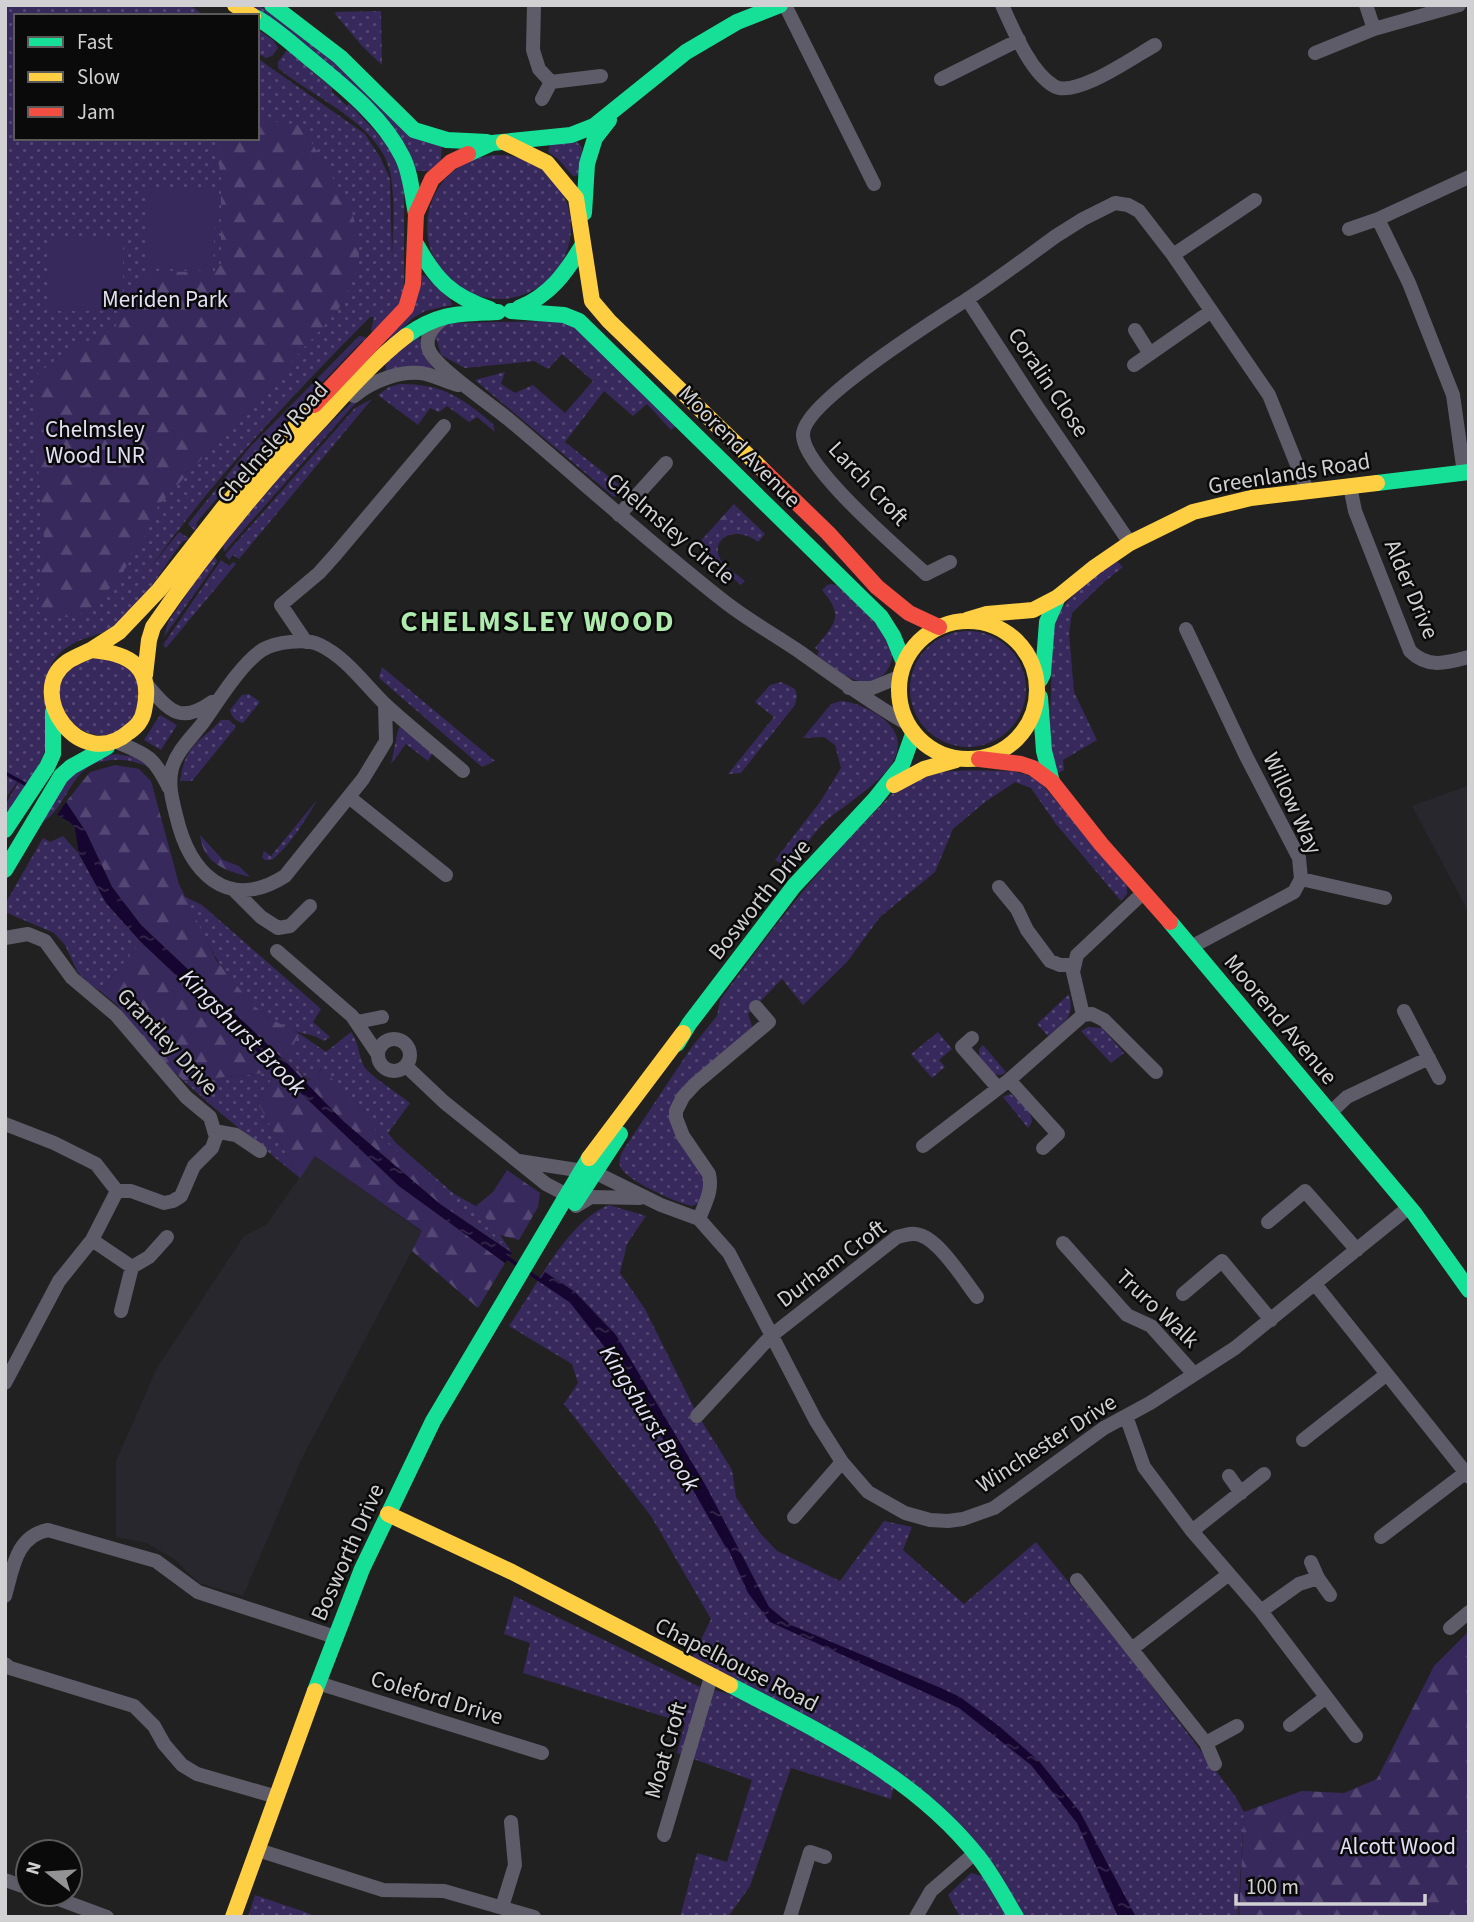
<svg xmlns="http://www.w3.org/2000/svg" width="1474" height="1922" viewBox="0 0 1474 1922" font-family="'Source Sans 3',sans-serif">
<style>
.built{fill:#28272e}
.green{fill:url(#green-dots)}
.forest{fill:url(#forest-firs)}
.pitch{fill:#38295d}
.water{fill:url(#water-ripples)}
.lines{fill:none;stroke-linecap:round;stroke-linejoin:round}
.stream{stroke:#150530;stroke-width:3.5}
.street{stroke:#5e5c69;stroke-width:14}
.fast{stroke:#16e098;stroke-width:16}
.slow{stroke:#ffcf43;stroke-width:16}
.jam{stroke:#f24e42;stroke-width:16}
.labels{text-anchor:middle;stroke-width:5;stroke-linejoin:round;paint-order:stroke}
.park-label{font-size:23px;fill:#e2def3;stroke:#0a0a0b}
.street-label{font-size:23px;fill:#d1d1d3;stroke:#0a0a0b}
.water-label{font-size:24px;font-style:italic;fill:#e3dff4;stroke:#0a0a0b}
.district-label{font-size:30px;font-weight:bold;letter-spacing:2px;fill:#afeaaf;stroke:#0a0a0b}
</style>
<defs>
<pattern id="green-dots" width="8" height="8" patternUnits="userSpaceOnUse" patternTransform="scale(1.75)"><rect width="8" height="8" fill="#38295d"/><path d="M2 2h.1M6 6h.1" fill="none" stroke="#544773" stroke-width="1.8" stroke-linecap="round"/></pattern>
<pattern id="forest-firs" width="22" height="20" patternUnits="userSpaceOnUse" patternTransform="scale(1.75)"><rect width="22" height="20" fill="#38295d"/><path d="M5 1l3.5 6h-7zM16 11l3.5 6h-7z" fill="#544773"/></pattern>
<pattern id="water-ripples" width="26" height="14" patternUnits="userSpaceOnUse" patternTransform="scale(1.75)"><rect width="26" height="14" fill="#150530"/><path d="M2 4q2-2 4 0t4 0M15 11q2-2 4 0t4 0" fill="none" stroke="#36284d"/></pattern>
</defs>
<rect width="100%" height="100%" fill="#212121"/>
<path class="built" d="M 1469,785 L 1469,913 L 1412,806 Z
M 315,1156 L 422,1232 L 302,1458 L 243,1596 L 199,1583 L 173,1558 L 146,1543 L 116,1537 L 116,1461 L 157,1368 L 244,1236 L 266,1225 Z"/>
<path class="green" d="M 5,5 L 190,5 L 205,16 L 16,16 L 16,138 L 257,138 L 257,58 L 365,134 L 380,157 L 390,179 L 392,257 C 393,231 395,203 391,177 C 384,125 313,98 278,68 L 278,62 L 287,50 L 332,88 L 332,92 L 347,106 L 349,104 L 393,150 L 404,183 L 404,291 L 399,304 L 376,336 L 371,330 L 374,317 L 370,317 C 291,397 216,476 151,567 L 179,532 L 190,539 L 183,541 C 165,564 143,604 121,622 C 98,640 70,635 53,662 C 38,685 53,726 44,753 C 40,767 17,798 8,813 L 5,811 L 5,806 L 22,775 L 5,799 Z
M 251,5 L 258,5 L 272,13 L 442,144 L 441,160 L 429,171 L 417,171 Z
M 381,11 L 381,12 L 382,65 L 363,47 L 335,14 L 336,12 Z
M 257,29 L 273,40 L 278,48 L 272,56 L 266,58 L 257,53 Z
M 575,140 L 582,147 L 581,175 L 573,176 L 558,159 L 548,152 L 551,142 Z
M427 227a72 72 0 1 1 144 0a72 72 0 1 1-144 0Z
M 424,275 L 451,301 L 452,305 L 425,311 L 413,318 L 386,344 L 419,276 Z
M 555,321 L 575,326 L 677,425 L 671,430 L 647,404 L 633,416 L 604,391 L 565,442 L 627,491 L 614,497 L 475,380 L 505,372 L 501,384 L 515,393 L 533,385 L 565,413 L 593,381 L 562,354 L 548,369 L 534,361 L 465,368 L 441,355 L 435,334 L 441,327 L 449,323 Z
M 419,334 L 422,352 L 435,371 L 386,371 L 385,358 Z
M 359,336 L 365,337 L 369,341 L 362,341 C 305,400 249,459 197,522 L 196,532 L 188,524 L 249,448 Z
M 400,384 C 443,384 461,397 493,424 L 495,432 L 477,417 L 469,422 L 447,406 L 439,412 L 430,408 L 418,425 L 378,395 L 389,387 Z
M 373,388 L 352,407 L 224,552 L 223,546 C 264,492 312,438 363,392 Z
M 372,399 L 239,559 L 233,555 L 229,560 L 225,555 L 355,408 Z
M 739,509 L 765,534 L 758,542 C 735,524 707,539 722,562 C 728,569 738,575 745,581 L 741,585 L 701,550 Z
M 214,554 L 217,562 L 164,637 L 168,622 Z
M 221,560 L 229,566 L 233,562 L 236,564 L 166,648 L 163,645 Z
M 1116,560 L 1123,567 L 1104,582 L 1072,613 L 1069,633 L 1074,692 L 1097,740 L 1063,760 L 1064,770 L 1055,775 L 1049,756 L 1053,626 C 1063,597 1093,579 1116,560 Z
M 832,584 L 838,586 C 855,603 888,630 892,654 C 893,661 888,670 884,674 C 861,695 835,668 817,655 L 819,651 L 815,648 C 835,623 845,617 822,590 L 827,585 Z
M910 689a58 58 0 1 1 116 0a58 58 0 1 1-116 0Z
M 94,652 L 135,669 C 136,679 142,693 140,702 C 129,750 68,745 59,695 C 58,687 63,677 65,669 Z
M 382,667 L 495,761 L 482,767 L 379,678 Z
M 781,682 L 795,689 L 797,696 L 795,705 L 741,773 L 728,774 L 774,717 L 755,702 L 770,685 Z
M 249,694 L 260,702 L 243,723 C 235,721 232,717 230,710 L 242,695 Z
M 841,701 C 856,702 878,712 889,724 C 925,764 843,802 822,825 C 809,838 801,854 789,868 L 775,860 L 820,802 L 841,768 L 835,745 L 824,737 L 803,738 L 831,704 Z
M 160,715 L 177,725 L 161,750 L 144,740 Z
M 221,720 L 229,720 L 236,727 L 192,781 L 180,781 C 185,745 199,743 221,720 Z
M 400,727 L 430,750 L 432,754 L 428,761 L 406,744 L 391,764 L 398,730 Z
M 116,754 L 134,757 L 149,767 C 135,761 121,758 105,761 C 67,766 69,813 35,826 C 57,790 70,759 116,754 Z
M 1013,771 L 1037,778 L 1127,885 L 1127,894 L 1121,901 L 1056,824 L 1031,788 L 1015,782 L 985,802 L 953,829 L 935,872 L 880,917 L 847,962 L 803,1005 L 782,979 L 748,1014 L 752,1026 L 749,1034 L 675,1102 L 708,1186 L 699,1203 L 692,1206 C 677,1203 628,1181 621,1168 C 618,1163 620,1157 622,1152 L 691,1048 L 717,1016 L 720,1000 C 767,936 813,874 869,818 C 880,808 895,788 908,781 C 931,767 985,771 1013,771 Z
M 317,800 C 305,821 291,844 272,860 L 265,860 L 262,857 L 264,851 L 271,856 Z
M 63,836 L 79,854 L 106,903 L 141,942 L 100,991 L 87,983 L 77,971 L 65,945 L 54,933 L 5,912 L 5,904 L 43,838 L 50,842 Z
M 185,897 L 202,905 L 321,1009 L 313,1022 L 330,1037 L 324,1041 C 315,1035 309,1035 298,1032 C 289,1030 277,1023 269,1018 C 231,994 203,936 185,897 Z
M 1069,994 C 1075,1018 1065,1021 1048,1036 L 1037,1024 Z
M 1088,1027 L 1102,1028 L 1124,1053 L 1111,1063 L 1081,1031 Z
M 351,1032 C 360,1044 358,1057 365,1068 C 371,1076 400,1095 410,1103 L 388,1133 L 396,1143 L 454,1194 L 476,1206 L 493,1224 L 512,1253 L 378,1135 L 364,1111 L 321,1069 L 311,1080 L 284,1060 L 300,1034 L 326,1052 Z
M 938,1032 L 952,1049 L 939,1060 L 945,1067 L 932,1078 L 911,1054 Z
M 983,1045 L 1006,1072 L 1001,1075 L 993,1074 L 979,1059 L 979,1049 Z
M 276,1072 L 257,1102 L 300,1178 L 213,1107 L 184,1081 Z
M 1010,1094 C 1019,1098 1032,1112 1032,1122 L 1028,1128 L 1003,1097 Z
M 609,1205 L 646,1216 L 627,1244 L 620,1273 L 645,1309 L 696,1412 L 732,1470 L 736,1497 L 760,1533 L 777,1551 L 840,1581 L 884,1521 L 912,1527 L 903,1550 L 964,1604 L 1036,1542 L 1132,1660 L 1235,1796 L 1244,1812 L 1238,1917 L 1025,1917 L 915,1785 L 692,1658 L 711,1619 L 651,1516 L 564,1404 L 578,1383 L 572,1364 L 509,1326 C 535,1289 567,1221 609,1205 Z
M 514,1596 L 698,1686 L 737,1696 L 796,1727 L 894,1784 L 891,1799 L 791,1768 L 750,1886 L 728,1917 L 680,1917 L 697,1853 L 727,1862 L 752,1780 L 677,1753 L 685,1723 L 523,1673 L 530,1643 L 504,1634 Z
M 971,1873 L 982,1876 L 1008,1917 L 960,1917 L 948,1895 Z
M 255,1895 L 311,1914 L 310,1917 L 248,1917 Z"/>
<path class="forest" d="M 257,119 L 301,125 L 351,208 L 359,239 L 359,268 L 337,312 L 158,506 C 150,532 126,571 107,591 C 101,598 94,603 89,611 C 70,617 54,622 37,611 L 44,539 L 35,430 L 34,377 L 70,347 L 98,338 L 115,327 L 141,278 L 157,271 L 215,273 L 221,264 L 221,177 L 217,154 L 226,138 L 257,138 Z
M 734,504 L 739,509 L 701,550 L 697,545 Z
M 115,765 L 139,769 L 151,781 L 179,884 L 216,960 L 251,1003 L 267,1017 L 300,1034 L 284,1060 L 310,1080 L 322,1069 L 364,1111 L 378,1135 L 512,1253 L 440,1204 L 343,1121 L 284,1060 L 141,925 L 112,887 L 86,832 L 66,802 L 90,772 Z
M 200,835 L 223,860 L 239,866 L 250,877 C 225,871 203,863 200,835 Z
M 141,942 L 399,1186 L 505,1263 L 478,1308 L 412,1251 L 422,1231 L 315,1156 L 300,1178 L 257,1102 L 276,1072 L 184,1081 L 160,1059 L 117,1005 L 100,991 Z
M 507,1170 L 540,1193 L 538,1207 L 519,1240 L 500,1235 L 476,1206 L 493,1192 Z
M 1469,1631 L 1469,1917 L 1239,1917 L 1244,1812 L 1302,1791 L 1344,1793 L 1377,1779 L 1434,1666 Z"/>
<path class="pitch" d="M 148,187 L 216,190 L 213,271 L 145,268 Z
M 49,237 L 123,237 L 123,311 L 49,311 Z"/>
<path class="water" d="M 66,802 L 86,832 L 112,887 L 141,925 L 284,1060 L 343,1121 L 440,1204 L 512,1253 L 505,1263 L 399,1186 L 141,942 L 106,903 L 79,854 L 75,828 L 70,822 L 57,815 Z
M 545,1272 L 575,1292 L 616,1335 L 706,1486 L 769,1607 L 791,1625 L 941,1688 L 960,1697 L 999,1726 L 1039,1761 L 1080,1812 L 1136,1917 L 1118,1917 L 1077,1823 L 1031,1765 L 959,1708 L 770,1622 L 748,1593 L 726,1544 L 630,1377 L 571,1301 L 540,1280 Z"/>
<g class="lines">
<path class="stream" d="M 5,773 L 27,785
M 505,1256 L 519,1266
M 528,1272 L 571,1301 L 630,1377 L 639,1394
M 643,1401 L 676,1458
M 680,1464 L 727,1546"/>
<path class="street" d="M 534,5 L 533,50 L 539,69 L 551,82
M 785,5 L 874,184
M 1002,5 C 1013,29 1030,72 1054,86 C 1075,99 1135,56 1155,45
M 1366,5 L 1374,29
M 1315,53 L 1374,29 L 1459,5
M 941,79 L 1019,40
M 551,82 L 601,76
M 542,99 L 551,82
M 1378,219 L 1409,283 L 1453,395 L 1464,473
M 1349,229 L 1378,219 L 1469,177
M 1173,255 L 1255,200
M 967,299 L 1034,402 L 1130,543
M 443,319 C 433,326 424,338 429,350 C 436,368 495,407 513,423 C 583,482 652,545 725,602 C 748,620 775,635 800,652 C 835,677 869,702 906,723
M 1135,330 L 1150,354
M 1134,365 L 1210,312
M 354,396 C 372,381 402,369 426,374 C 437,377 448,382 458,385
M 1350,486 L 1355,511 L 1410,651 C 1428,669 1447,663 1469,657
M 619,515 L 666,463
M 950,562 L 926,574 C 899,549 805,469 803,436 C 800,404 940,317 969,298 C 998,279 1027,257 1056,236 L 1083,219 L 1115,203 L 1128,205 L 1139,211 L 1173,255 L 1269,395 L 1307,490
M 1186,629 L 1246,756 L 1299,858 L 1301,879 L 1294,892 L 1191,947
M 306,642 L 281,605 L 319,573 L 336,554 L 444,426
M 148,686 C 170,712 181,724 212,702
M 849,688 L 872,688 L 899,677
M 385,704 L 386,741 L 363,779 L 285,876 C 227,913 189,872 176,815 C 172,799 168,785 172,768 C 177,751 191,738 202,724 C 217,703 240,665 262,650 C 275,642 306,638 320,645 C 347,658 365,685 386,705 C 411,728 438,749 463,771
M 119,743 C 149,755 155,759 169,788
M 349,797 L 446,875
M 1301,879 L 1385,898
M 999,887 L 1017,909 L 1027,930 L 1050,961 L 1060,965 L 1073,965
M 234,890 L 261,917 L 278,928 L 290,926 L 310,906
M 5,938 L 28,934 L 45,941 L 72,978 L 116,1015 L 186,1097 L 210,1117 L 216,1137 L 212,1148 L 194,1166 L 181,1196 L 173,1201 L 164,1203 L 131,1191 L 117,1191
M 277,951 L 352,1016 L 377,1053
M 1404,1011 L 1439,1078
M 1083,1015 L 1092,1014 L 1104,1020 L 1156,1072
M 357,1022 L 382,1017
M 972,1038 L 962,1047 L 998,1088
M378 1055a16 16 0 1 1 32 0a16 16 0 1 1-32 0Z
M 406,1066 L 444,1102 L 546,1184 L 567,1195
M 1009,1080 L 1058,1134 L 1043,1148
M 1330,1113 L 1347,1097 L 1429,1058
M 5,1124 L 54,1143 L 96,1164 L 117,1191 L 92,1240 L 59,1281 L 5,1383
M 214,1131 L 236,1135 L 260,1151
M 923,1146 L 1009,1080 L 1083,1015 L 1073,972 L 1077,955 L 1143,893
M 519,1161 L 596,1173 L 661,1205 L 699,1219 L 729,1253 L 816,1421 L 842,1462 L 868,1492 L 905,1513 L 930,1520 L 948,1521 L 963,1519 L 994,1508 L 1104,1428 L 1150,1403 L 1235,1348 L 1408,1208
M 576,1206 L 591,1197 L 640,1198
M 699,1219 C 705,1203 713,1191 709,1174 L 683,1136 L 676,1118 L 676,1111 L 683,1097 L 695,1084 L 769,1022 L 756,1007
M 1268,1222 L 1305,1191 L 1357,1250
M 92,1240 L 132,1267 L 149,1257 L 167,1237
M 1063,1243 L 1127,1315 L 1151,1326 L 1194,1374
M 1315,1284 L 1469,1477
M 1183,1294 L 1222,1261 L 1271,1320
M 121,1311 L 132,1267
M 697,1416 L 771,1336 L 897,1237 C 905,1235 912,1232 920,1235 C 940,1241 964,1280 977,1297
M 1126,1416 L 1144,1467 L 1192,1531 L 1261,1611 L 1356,1736
M 1303,1440 L 1387,1374
M 1229,1476 L 1241,1493
M 794,1517 L 842,1462
M 1192,1531 L 1264,1474
M 1381,1537 L 1465,1473
M 1311,1562 L 1318,1578
M 1077,1580 L 1206,1743 L 1215,1764
M 5,1596 C 13,1568 16,1536 48,1530 L 156,1561 L 198,1592 L 335,1637
M 1261,1611 L 1299,1584 L 1318,1578 L 1330,1595
M 1450,1628 L 1469,1612
M 1133,1648 L 1229,1574
M 5,1664 L 10,1668 L 134,1706 L 154,1726 L 164,1744 L 182,1765 L 197,1774 L 277,1797
M 318,1683 L 542,1753
M 1290,1725 L 1325,1698
M 1206,1743 L 1237,1726
M 664,1835 L 711,1677
M 258,1850 L 383,1890 L 444,1891 L 534,1917
M 5,1880 L 28,1888
M 45,1894 L 107,1917
M 502,1907 L 515,1865 L 511,1822
M 790,1917 L 810,1852 L 825,1857
M 916,1917 L 931,1891 L 975,1853"/>
<path class="fast" d="M 272,5 L 340,57 L 414,130 L 447,140 L 487,142
M 257,18 C 276,29 292,44 309,58 C 343,86 382,116 402,156 C 411,173 412,195 416,214
M 468,154 L 492,143 L 571,135 L 594,126 L 686,52 L 737,22 L 780,5
M 584,213 L 587,164 L 595,138 L 609,120
M 416,244 C 436,280 451,296 490,309
M 519,308 C 550,295 565,274 582,246
M 511,311 L 564,315 L 579,321 L 881,617 L 893,636 L 904,663
M 406,336 C 439,312 459,314 498,312
M 1377,483 L 1469,472
M 1040,680 L 1043,674 L 1047,622 L 1058,597
M 1040,697 L 1044,751 L 1052,782
M 5,830 L 47,767 L 53,754 L 53,712
M 5,870 L 61,776 L 71,767 L 107,747
M 1170,922 L 1414,1213 L 1469,1290
M 677,1044 L 689,1024 L 794,886 L 875,799 L 902,765 L 913,734
M 575,1203 L 620,1134
M 730,1685 C 820,1732 915,1776 979,1858 C 993,1876 1004,1897 1016,1917
M 315,1691 L 362,1569 L 433,1421 L 589,1158"/>
<path class="slow" d="M 235,5 L 253,16
M 504,142 L 547,163 L 576,198 L 592,301 L 609,321 L 763,470
M 967,620 L 987,614 L 1033,610 L 1058,597 L 1095,567 L 1130,543 L 1193,512 L 1251,498 L 1377,483
M899 690a69 69 0 1 1 138 0a69 69 0 1 1-138 0Z
M 91,650 L 119,632 L 159,590 L 224,507 L 314,405
M 91,650 C 130,653 154,667 144,711 C 142,721 137,726 129,732 C 80,774 24,693 67,662 C 74,657 83,654 91,650 Z
M 145,675 L 149,640 L 153,627 C 204,553 260,484 322,419 C 348,390 375,360 406,336
M 894,785 L 924,769 L 956,760
M 589,1158 L 683,1033
M 388,1514 L 512,1572 L 730,1685
M 233,1917 L 315,1691"/>
<path class="jam" d="M 314,405 L 406,308 L 413,284 L 416,214 L 432,179 L 451,162 L 468,154
M 763,470 L 828,533 L 877,587 L 909,613 L 939,627
M 979,759 L 1021,764 L 1033,768 L 1052,782 L 1101,844 L 1170,922"/>
</g>
<g class="labels">
<g class="park-label">
<text x="165" y="307">Meriden Park</text>
<text x="95" y="437">Chelmsley<tspan x="95" dy="26">Wood LNR</tspan></text>
<text x="1398" y="1854">Alcott Wood</text>
</g>
<g class="street-label">
<text transform="translate(1049 382) rotate(56)" y="8">Coralin Close</text>
<text transform="translate(272 442) rotate(-48)" y="8">Chelmsley Road</text>
<text transform="translate(740 446) rotate(45)" y="8">Moorend Avenue</text>
<text transform="translate(1289 473) rotate(-9)" y="8">Greenlands Road</text>
<text transform="translate(869 483) rotate(47)" y="8">Larch Croft</text>
<text transform="translate(671 528) rotate(40)" y="8">Chelmsley Circle</text>
<text transform="translate(1412 589) rotate(67)" y="8">Alder Drive</text>
<text transform="translate(1293 803) rotate(65)" y="8">Willow Way</text>
<text transform="translate(759 899) rotate(-51)" y="8">Bosworth Drive</text>
<text transform="translate(1281 1019) rotate(50)" y="8">Moorend Avenue</text>
<text transform="translate(168 1041) rotate(47)" y="8">Grantley Drive</text>
<text transform="translate(831 1263) rotate(-37)" y="8">Durham Croft</text>
<text transform="translate(1158 1308) rotate(43)" y="8">Truro Walk</text>
<text transform="translate(1046 1443) rotate(-33)" y="8">Winchester Drive</text>
<text transform="translate(347 1552) rotate(-66)" y="8">Bosworth Drive</text>
<text transform="translate(737 1664) rotate(27)" y="8">Chapelhouse Road</text>
<text transform="translate(437 1697) rotate(17)" y="8">Coleford Drive</text>
<text transform="translate(665 1750) rotate(-74)" y="8">Moat Croft</text>
</g>
<g class="water-label">
<text transform="translate(243 1032) rotate(45)" y="8">Kingshurst Brook</text>
<text transform="translate(650 1418) rotate(58)" y="8">Kingshurst Brook</text>
</g>
<g class="district-label">
<text x="538" y="631">CHELMSLEY WOOD</text>
</g>
</g>
<rect width="1474" height="1922" fill="none" stroke="#d1d1d3" stroke-width="14"/>
<rect x="14" y="14" width="245" height="126" fill="#0a0a0b" stroke="#5a5a5b" stroke-width="2"/>
<rect x="28" y="37" width="35" height="10" fill="#16e098" stroke="#5a5a5b" stroke-width="2"/>
<text x="77" y="49" font-size="21" fill="#d1d1d3">Fast</text>
<rect x="28" y="72" width="35" height="10" fill="#ffcf43" stroke="#5a5a5b" stroke-width="2"/>
<text x="77" y="84" font-size="21" fill="#d1d1d3">Slow</text>
<rect x="28" y="107" width="35" height="10" fill="#f24e42" stroke="#5a5a5b" stroke-width="2"/>
<text x="77" y="119" font-size="21" fill="#d1d1d3">Jam</text>
<g transform="translate(49 1873) rotate(287)"><circle r="33" fill="#0a0a0b" stroke="#5a5a5b" stroke-width="2"/>
<path d="M0-5L12 26L0 18L-12 26Z" fill="#939395"/>
<text y="-10" font-size="19" font-weight="bold" text-anchor="middle" fill="#d1d1d3">N</text>
</g>
<path d="M1236 1894v10h189v-10" fill="none" stroke="#d1d1d3" stroke-width="3.5"/>
<text x="1246" y="1894" font-size="21" fill="#d1d1d3" stroke="#0a0a0b" stroke-width="5" paint-order="stroke">100 m</text>
</svg>
